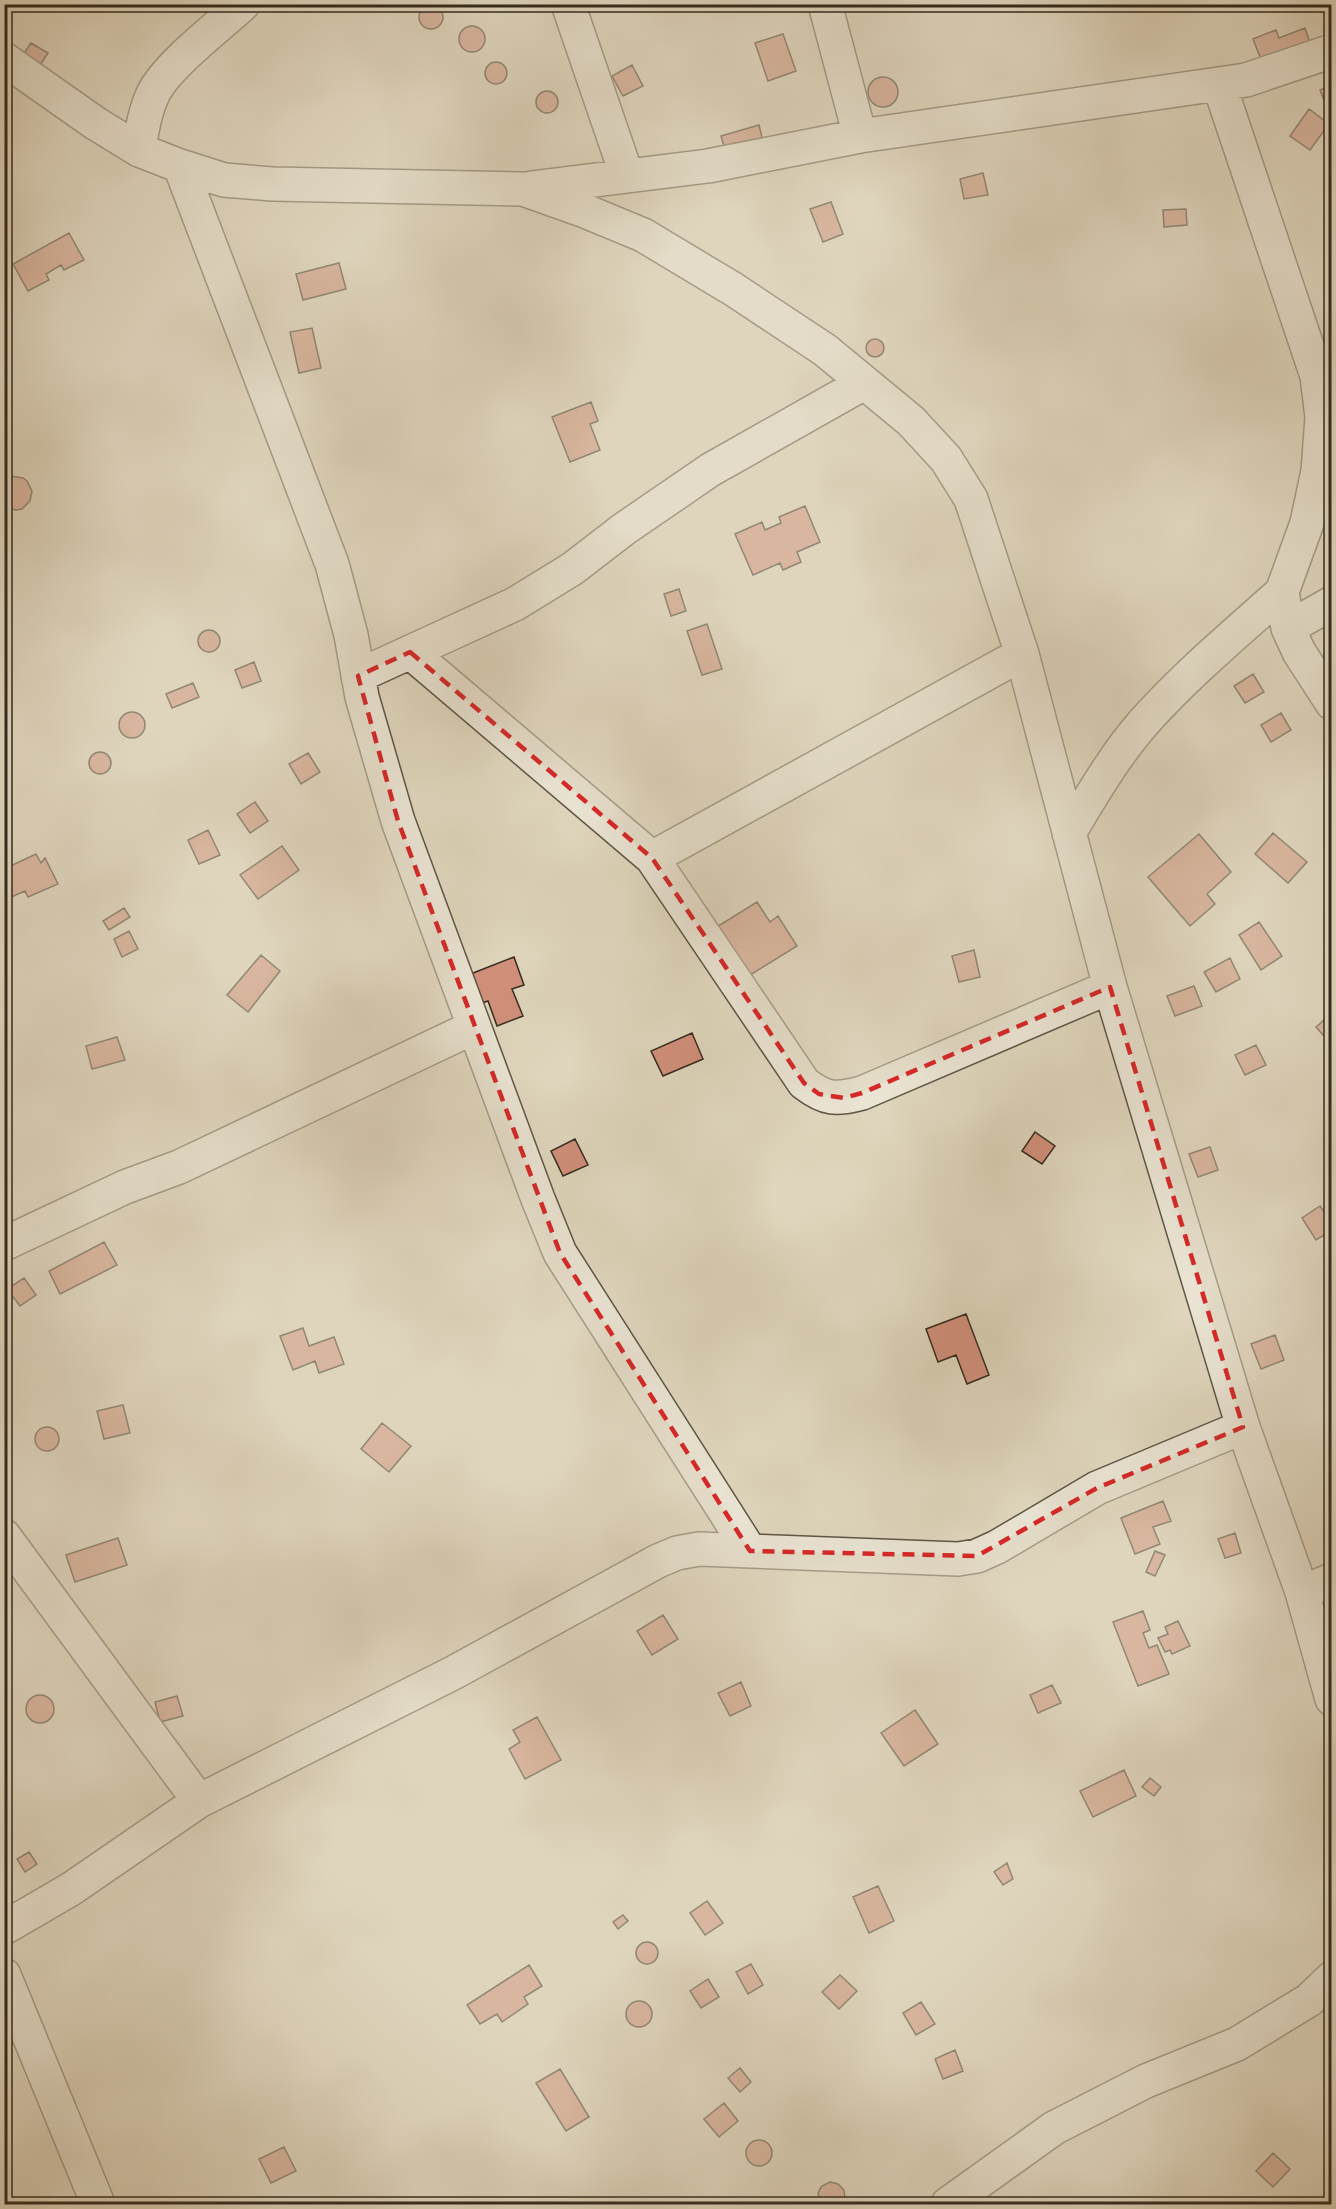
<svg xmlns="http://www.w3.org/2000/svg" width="1336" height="2209" viewBox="0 0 1336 2209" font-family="'IM FELL Double Pica',serif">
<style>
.building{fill:#d1907b;stroke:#342a1f;stroke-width:1.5}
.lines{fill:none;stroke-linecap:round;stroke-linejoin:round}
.minor-casing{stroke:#5f5546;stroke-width:36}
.minor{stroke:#eae4d4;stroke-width:33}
.marked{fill:none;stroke:#d62828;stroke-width:4.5;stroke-dasharray:12 8;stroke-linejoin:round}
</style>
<rect width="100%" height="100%" fill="#dfd6bd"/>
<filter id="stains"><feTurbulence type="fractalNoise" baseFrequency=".00333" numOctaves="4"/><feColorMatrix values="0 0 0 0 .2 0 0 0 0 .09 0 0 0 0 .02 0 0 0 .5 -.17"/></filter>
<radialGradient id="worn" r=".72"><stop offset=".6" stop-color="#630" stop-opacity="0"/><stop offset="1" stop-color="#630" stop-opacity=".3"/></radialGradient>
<path class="building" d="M 919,4 L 945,4 L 922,12 Z
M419 17a12 12 0 1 1 24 0a12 12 0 1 1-24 0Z
M459 39a13 13 0 1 1 26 0a13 13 0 1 1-26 0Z
M 1305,28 L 1313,52 L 1262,62 L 1253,39 L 1276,30 L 1279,38 Z
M 783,34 L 796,71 L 768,81 L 755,43 Z
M 31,43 L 48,53 L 37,70 L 20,59 Z
M485 73a11 11 0 1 1 22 0a11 11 0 1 1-22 0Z
M 632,65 L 643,86 L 623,96 L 612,76 Z
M868 92a15 15 0 1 1 30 0a15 15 0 1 1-30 0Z
M 1332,85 L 1332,107 L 1327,108 L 1320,90 Z
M536 102a11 11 0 1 1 22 0a11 11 0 1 1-22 0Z
M 1309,109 L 1329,124 L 1310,150 L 1290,136 Z
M 759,125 L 765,150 L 728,160 L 721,136 Z
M 983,173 L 988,195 L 964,199 L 960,179 Z
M 831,202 L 843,234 L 823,242 L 810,209 Z
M 1186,209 L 1187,225 L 1164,227 L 1163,210 Z
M 69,233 L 84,260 L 64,270 L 61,265 L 46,274 L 49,280 L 28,291 L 13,264 Z
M 339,263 L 346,289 L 303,300 L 296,274 Z
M 312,328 L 321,368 L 299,373 L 290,332 Z
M866 348a9 9 0 1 1 18 0a9 9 0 1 1-18 0Z
M 591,402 L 598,421 L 590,424 L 600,450 L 570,462 L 552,417 Z
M 11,476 L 23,478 L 27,481 L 32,491 L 30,501 L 22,509 L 16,510 L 4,507 L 4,479 Z
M 805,506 L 820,542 L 797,552 L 801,562 L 783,570 L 780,563 L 753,575 L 735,534 L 762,522 L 765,530 L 781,523 L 779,517 Z
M 679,589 L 686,611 L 671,616 L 664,594 Z
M 707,624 L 722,669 L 702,675 L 687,631 Z
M198 641a11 11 0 1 1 22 0a11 11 0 1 1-22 0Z
M 254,662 L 261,681 L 242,688 L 235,670 Z
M 1253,674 L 1264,692 L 1245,703 L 1234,686 Z
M 193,683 L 199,697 L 172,708 L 166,694 Z
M119 725a13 13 0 1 1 26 0a13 13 0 1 1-26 0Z
M 1281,713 L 1291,730 L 1271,742 L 1261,725 Z
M89 763a11 11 0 1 1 22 0a11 11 0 1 1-22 0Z
M 308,753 L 320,772 L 301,784 L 289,764 Z
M 255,802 L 268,821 L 250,833 L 237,814 Z
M 208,830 L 220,855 L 199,864 L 188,840 Z
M 1273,833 L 1307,862 L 1288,883 L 1255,854 Z
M 1199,834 L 1231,872 L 1207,894 L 1215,904 L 1190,926 L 1148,877 Z
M 282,846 L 299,870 L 258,899 L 240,875 Z
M 36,854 L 41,863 L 45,858 L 58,884 L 28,897 L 25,891 L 4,900 L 4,869 Z
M 757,902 L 770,922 L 778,916 L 797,946 L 747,977 L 715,928 Z
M 124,908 L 130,917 L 109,930 L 103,921 Z
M 1259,922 L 1282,956 L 1261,970 L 1239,935 Z
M 129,931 L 138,949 L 122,957 L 114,939 Z
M 974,950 L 980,977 L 959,982 L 952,956 Z
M 261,955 L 280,971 L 248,1012 L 227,995 Z
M 514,957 L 524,985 L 512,989 L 523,1016 L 497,1026 L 488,1001 L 479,1004 L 468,975 Z
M 1230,958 L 1240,979 L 1216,992 L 1204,972 Z
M 1194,986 L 1202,1006 L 1175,1016 L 1167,996 Z
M 1331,1014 L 1332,1015 L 1332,1045 L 1316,1027 Z
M 692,1033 L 703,1059 L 663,1076 L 651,1051 Z
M 117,1037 L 125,1060 L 92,1069 L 86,1046 Z
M 1256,1045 L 1266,1065 L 1245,1075 L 1235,1055 Z
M 1035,1132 L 1055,1146 L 1042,1164 L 1022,1151 Z
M 575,1139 L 588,1165 L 563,1176 L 551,1151 Z
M 1210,1147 L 1218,1170 L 1198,1177 L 1189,1154 Z
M 1320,1206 L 1332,1224 L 1332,1230 L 1316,1240 L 1302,1218 Z
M 104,1242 L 117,1265 L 60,1294 L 49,1271 Z
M 24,1278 L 36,1295 L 20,1306 L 7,1289 Z
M 966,1314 L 989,1375 L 967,1384 L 956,1355 L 938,1362 L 926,1329 Z
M 303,1328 L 309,1346 L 334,1337 L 344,1364 L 319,1373 L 315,1361 L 293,1370 L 280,1336 Z
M 1275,1335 L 1284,1360 L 1261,1369 L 1251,1344 Z
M 123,1405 L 130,1433 L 104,1439 L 97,1411 Z
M 382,1423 L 411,1446 L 389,1472 L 361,1449 Z
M35 1439a12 12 0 1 1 24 0a12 12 0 1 1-24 0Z
M 1163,1501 L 1171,1521 L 1153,1527 L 1160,1544 L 1135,1554 L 1121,1518 Z
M 1235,1533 L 1241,1553 L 1225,1558 L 1218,1539 Z
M 118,1538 L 127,1565 L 75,1582 L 66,1555 Z
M 1155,1551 L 1165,1555 L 1155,1576 L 1146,1572 Z
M 1143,1611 L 1150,1630 L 1143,1633 L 1149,1648 L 1157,1645 L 1169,1674 L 1138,1686 L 1113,1622 Z
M 663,1615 L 678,1639 L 652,1655 L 637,1631 Z
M 1178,1621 L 1190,1646 L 1172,1654 L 1170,1650 L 1165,1652 L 1158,1638 L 1168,1634 L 1165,1627 Z
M 741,1682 L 751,1706 L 730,1716 L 718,1693 Z
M 1052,1685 L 1061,1703 L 1038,1713 L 1030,1695 Z
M26 1709a14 14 0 1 1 28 0a14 14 0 1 1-28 0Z
M 177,1696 L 183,1716 L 160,1722 L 155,1702 Z
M 915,1710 L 938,1744 L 904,1766 L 881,1733 Z
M 537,1717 L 561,1760 L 525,1779 L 509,1749 L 520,1742 L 513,1730 Z
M 1124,1770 L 1136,1796 L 1093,1817 L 1080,1791 Z
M 1150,1778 L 1161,1787 L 1154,1796 L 1142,1787 Z
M 29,1852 L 37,1864 L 25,1872 L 17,1859 Z
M 1007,1863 L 1013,1879 L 1003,1885 L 994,1872 Z
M 878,1886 L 894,1921 L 869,1933 L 853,1897 Z
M 707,1901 L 723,1923 L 705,1935 L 690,1913 Z
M 623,1915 L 628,1921 L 618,1929 L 613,1922 Z
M636 1953a11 11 0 1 1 22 0a11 11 0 1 1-22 0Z
M 751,1964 L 763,1985 L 748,1994 L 736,1972 Z
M 529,1965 L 542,1986 L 524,1997 L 528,2004 L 502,2022 L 497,2014 L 480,2024 L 467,2005 Z
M 840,1975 L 857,1991 L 839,2009 L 822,1992 Z
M 708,1979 L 719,1997 L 701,2008 L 690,1991 Z
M626 2014a13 13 0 1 1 26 0a13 13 0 1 1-26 0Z
M 921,2002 L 935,2024 L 916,2035 L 903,2013 Z
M 955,2050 L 963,2071 L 943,2079 L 935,2059 Z
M 740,2068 L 751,2082 L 740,2092 L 728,2078 Z
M 560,2069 L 589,2117 L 566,2131 L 536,2083 Z
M 724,2103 L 738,2121 L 719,2137 L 704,2119 Z
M746 2153a13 13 0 1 1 26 0a13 13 0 1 1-26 0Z
M 284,2147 L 296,2171 L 271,2183 L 259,2159 Z
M 1273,2153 L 1290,2169 L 1273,2187 L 1256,2171 Z
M 830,2182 L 838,2184 L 844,2190 L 845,2199 L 842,2204 L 822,2204 L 820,2202 L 818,2193 L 820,2189 L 822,2186 Z"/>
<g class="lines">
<g class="minor-casing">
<path id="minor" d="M 568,4 L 627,176
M 825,4 L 860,136
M 4,59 L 95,123 L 139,150 L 180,166 L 224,180 L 272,184 L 523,189 L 585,211 L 643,235 L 733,289 L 825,350 L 911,421 L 946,459 L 971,499 L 1022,654 L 1110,987 L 1243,1427 L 1302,1592 L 1332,1699
M 1219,84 L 1317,376 L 1322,417 L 1318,471 L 1307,523 L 1282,592 L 1288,628 L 1299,652 L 1332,703
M 139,150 C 142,130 145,110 154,92 C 169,64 218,27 243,4
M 180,166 L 332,564 L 351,635 L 362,697 L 398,821 L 538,1199 L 560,1253 L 750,1551
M 531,188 L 708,166 L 860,136 L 1246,80 L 1332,51
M 1288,628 L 1332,603
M 410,652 L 652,858 L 804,1083 C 826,1100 836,1100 862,1093 L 1110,987
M 358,676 L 515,604 L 572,569 L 624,529 L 710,470 L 864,383
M 1069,833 C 1092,795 1115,755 1144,722 C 1186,675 1235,634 1282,592
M 652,858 L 1022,654
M 4,1244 L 125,1187 L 179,1167 L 474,1027
M 4,1536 L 199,1801
M 1302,1592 L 1332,1580
M 4,1928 L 71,1889 L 199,1801 L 453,1673 L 658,1561 L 677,1553 L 699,1549 L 958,1559 L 977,1556 L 997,1547 L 1097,1488 L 1243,1427
M 4,1975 L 98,2204
M 948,2204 L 1054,2128 L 1146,2081 L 1237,2044 L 1309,2000 L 1332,1978"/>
</g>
<use href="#minor" class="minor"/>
</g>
<path d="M0 0H1336V2209H0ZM 410,652 L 652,858 L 804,1083 L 819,1094 L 844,1098 L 862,1093 L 1110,987 L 1243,1427 L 1097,1488 L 977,1556 L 750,1551 L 560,1253 L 398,821 L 358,676 Z" fill="#dfd6bd" fill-opacity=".55" fill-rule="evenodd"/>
<path class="marked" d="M 410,652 L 652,858 L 804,1083 L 819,1094 L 844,1098 L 862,1093 L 1110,987 L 1243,1427 L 1097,1488 L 977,1556 L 750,1551 L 560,1253 L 398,821 L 358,676 Z"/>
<rect width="1336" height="2209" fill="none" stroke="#dfd6bd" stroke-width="24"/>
<rect x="6" y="6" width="1324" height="2197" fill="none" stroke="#342a1f" stroke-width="3"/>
<rect x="12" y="12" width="1312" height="2185" fill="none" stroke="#342a1f" stroke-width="1.5"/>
<rect width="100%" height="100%" filter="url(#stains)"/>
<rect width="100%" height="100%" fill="url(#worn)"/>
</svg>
